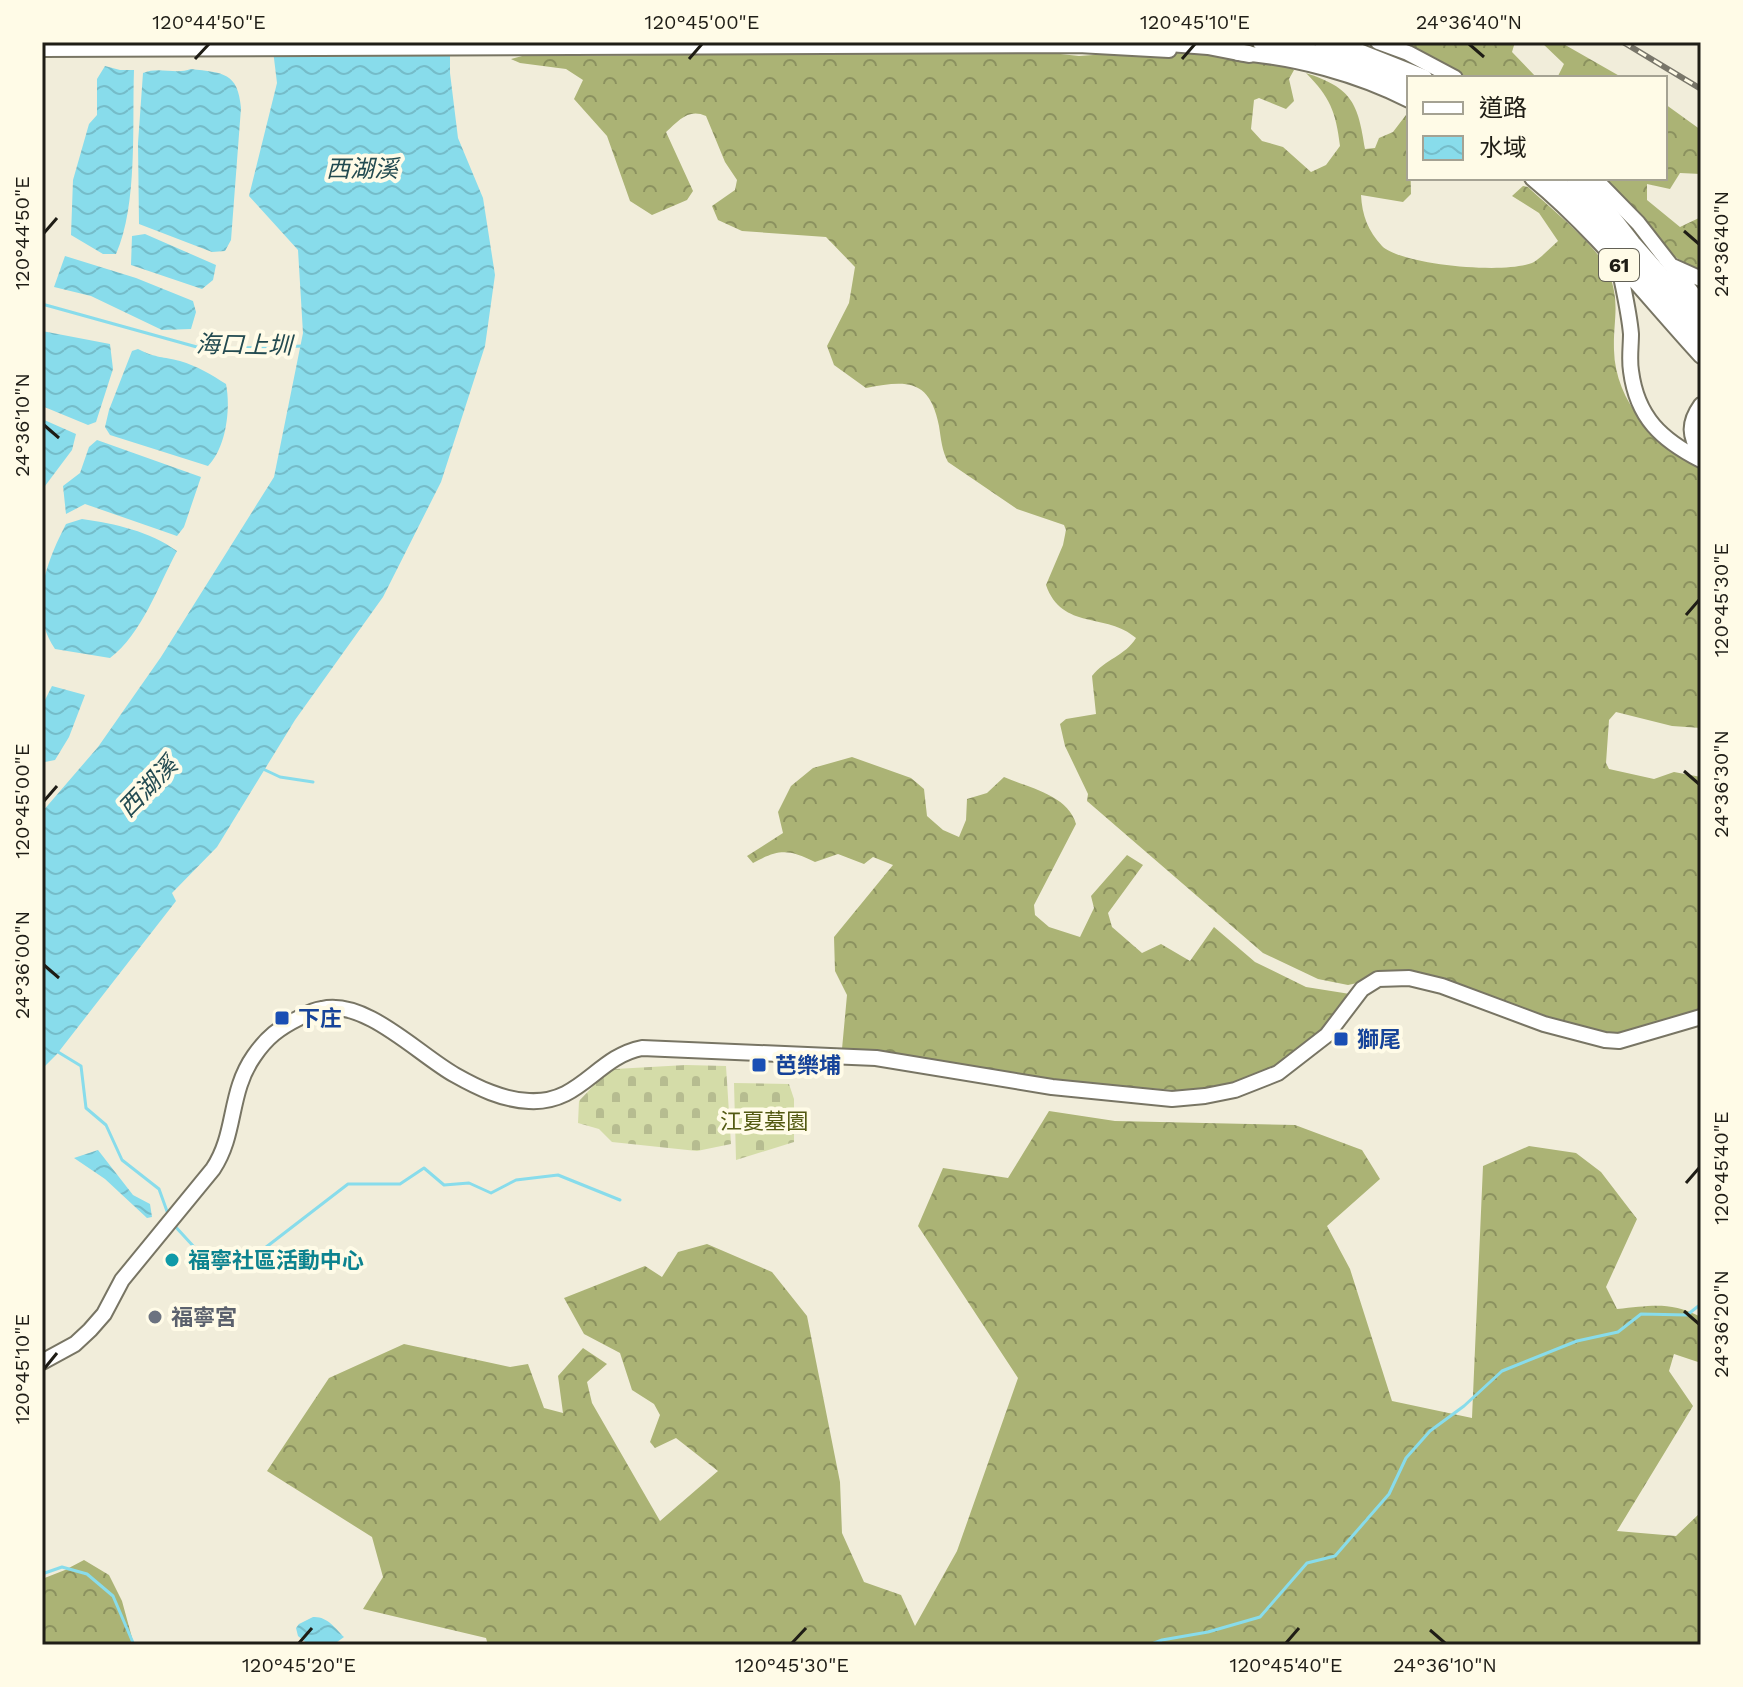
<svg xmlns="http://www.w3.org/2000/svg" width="1743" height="1687" viewBox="0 0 1743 1687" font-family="'Work Sans','Noto Sans TC',sans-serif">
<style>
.forest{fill:url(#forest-crowns)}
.cemetery{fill:url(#cemetery-stones)}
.water{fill:url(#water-waves)}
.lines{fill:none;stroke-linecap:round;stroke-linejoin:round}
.stream{stroke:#88dceb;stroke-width:3}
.major-casing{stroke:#787564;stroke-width:18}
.highway-casing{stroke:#787564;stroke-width:20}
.major{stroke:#fff;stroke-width:14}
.highway{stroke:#fff;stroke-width:16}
.rail-casing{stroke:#79766a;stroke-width:6}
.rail{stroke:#fffbe7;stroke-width:3;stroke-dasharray:9;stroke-linecap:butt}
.ticks{fill:none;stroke:#1f1d16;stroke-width:3}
.transit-dot{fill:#1a4fb4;stroke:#fffbe7;stroke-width:3}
.culture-dot{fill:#0f9aa8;stroke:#fffbe7;stroke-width:3}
.worship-dot{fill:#6b7280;stroke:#fffbe7;stroke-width:3}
.labels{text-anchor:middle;stroke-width:8;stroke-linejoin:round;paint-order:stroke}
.shield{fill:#fffbe7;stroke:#626055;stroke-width:2}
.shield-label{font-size:20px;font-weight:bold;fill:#1f1d16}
.transit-label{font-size:22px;font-weight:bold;fill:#164399;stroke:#fffbe7;text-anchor:start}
.park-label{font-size:22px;fill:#535a12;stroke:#fffbe7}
.culture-label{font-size:22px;font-weight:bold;fill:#0d838f;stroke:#fffbe7;text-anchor:start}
.worship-label{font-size:22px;font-weight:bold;fill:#5b616d;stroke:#fffbe7;text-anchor:start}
.water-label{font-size:24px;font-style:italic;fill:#224a50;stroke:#fffbe7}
.neatline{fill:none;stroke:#1f1d16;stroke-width:3}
.ticks-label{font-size:20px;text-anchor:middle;fill:#1f1d16}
</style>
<defs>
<pattern id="forest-crowns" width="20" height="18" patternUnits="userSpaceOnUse" patternTransform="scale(2)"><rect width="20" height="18" fill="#abb375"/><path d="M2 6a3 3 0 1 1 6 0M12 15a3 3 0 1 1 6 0" fill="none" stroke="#8b915f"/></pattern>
<pattern id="cemetery-stones" width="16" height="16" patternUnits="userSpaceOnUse" patternTransform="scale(2)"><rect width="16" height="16" fill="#d4dca8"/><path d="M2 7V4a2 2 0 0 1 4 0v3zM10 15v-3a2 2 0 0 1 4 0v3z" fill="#b6bc90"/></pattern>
<pattern id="water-waves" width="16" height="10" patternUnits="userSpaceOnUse" patternTransform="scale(2)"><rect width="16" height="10" fill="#88dceb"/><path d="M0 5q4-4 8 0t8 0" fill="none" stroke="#75bcc9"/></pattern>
</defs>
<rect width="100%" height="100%" fill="#f1edda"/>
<path class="forest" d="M 1395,42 L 1515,42 L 1512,52 L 1537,78 L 1470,78 Z
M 1541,42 L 1560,42 L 1623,78 L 1557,78 L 1564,64 Z
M 1013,49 L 1079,56 L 1163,50 L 1285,62 L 1294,70 L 1289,79 L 1294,101 L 1286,109 L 1259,98 L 1254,100 L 1251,129 L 1262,141 L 1283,147 L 1311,172 L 1326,165 L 1340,146 C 1336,112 1330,97 1306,73 C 1352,88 1358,103 1365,149 L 1375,148 L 1379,138 L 1393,132 L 1409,111 L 1411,194 L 1403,202 L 1361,195 C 1362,215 1368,231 1382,246 C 1401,265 1509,275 1534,262 C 1542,257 1550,248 1558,241 L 1539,213 L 1512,196 L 1523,186 L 1528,187 C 1549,207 1598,246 1608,271 C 1621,303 1613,319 1614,350 C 1615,402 1656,446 1701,467 L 1701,728 L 1672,726 L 1616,712 L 1609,720 L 1606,763 L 1609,769 L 1654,779 L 1674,772 L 1701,777 L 1701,1013 L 1632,1036 L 1608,1036 L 1416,973 L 1408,972 L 1348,985 L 1318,979 L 1263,953 L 1087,801 L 1088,794 L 1065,746 L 1060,724 L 1066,719 L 1096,714 L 1092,676 C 1105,659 1125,656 1136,638 C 1107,612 1062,631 1046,585 L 1063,545 L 1066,530 L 1064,525 L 1017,509 L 948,462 C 942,451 941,439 939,426 C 930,379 907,380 866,388 L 834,365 L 827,346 L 849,303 L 855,267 L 826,237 L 742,231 L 718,220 L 712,206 L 735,190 L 737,180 L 725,162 L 706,116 C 689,108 679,120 666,132 L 693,191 L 687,200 L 652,215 L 630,201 L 607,136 L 574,99 L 583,80 L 566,69 L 520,63 L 511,59 L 537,52 L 586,56 Z
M 1665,104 L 1701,130 L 1701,174 L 1680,173 L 1670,189 L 1647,184 L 1647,200 L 1680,227 L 1701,217 L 1701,272 C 1655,250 1632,216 1600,178 L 1665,178 Z
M 852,757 L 911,778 L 924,789 L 927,816 L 943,830 L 959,837 L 966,820 L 967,799 L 987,793 L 1004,777 C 1029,788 1068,795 1076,824 L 1034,905 L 1035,915 L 1049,927 L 1080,937 L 1094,908 L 1091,896 L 1127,855 L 1143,865 L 1108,913 L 1112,927 L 1142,953 L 1161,944 L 1190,961 L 1214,927 L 1255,962 L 1306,987 L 1350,994 L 1356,1002 L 1276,1074 L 1187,1091 L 1034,1080 L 842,1049 L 847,995 L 835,971 L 834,937 L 893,865 L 873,857 L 864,864 L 838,854 L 815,862 C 788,849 779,849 753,863 L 747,856 L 783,833 L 778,812 L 791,786 L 813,768 Z
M 1049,1111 L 1115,1121 L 1295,1125 L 1362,1150 L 1380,1179 L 1327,1226 L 1350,1269 L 1392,1401 L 1472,1418 L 1483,1166 L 1529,1146 L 1576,1153 L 1601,1172 L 1637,1219 L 1606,1287 L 1617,1309 C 1651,1306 1669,1301 1701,1317 L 1701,1357 L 1698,1362 L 1674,1354 L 1669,1371 L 1693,1406 L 1617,1531 L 1676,1536 L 1701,1512 L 1701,1645 L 488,1645 L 486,1638 L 363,1609 L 383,1577 L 372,1537 L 267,1471 L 329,1378 L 404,1344 L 510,1367 L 528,1364 L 544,1408 L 563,1413 L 558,1376 L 583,1348 L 607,1364 L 587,1382 L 592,1403 L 660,1521 L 718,1471 L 676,1438 L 655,1448 L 650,1442 L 660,1415 L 654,1404 L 632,1390 L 620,1353 L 584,1334 L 564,1298 L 645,1266 L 662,1277 L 678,1252 L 707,1244 L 772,1272 L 807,1316 L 840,1482 L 842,1533 L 864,1582 L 901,1595 L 915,1626 L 957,1551 L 1018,1378 L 918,1226 L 943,1168 L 1008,1178 Z
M 84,1560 L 109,1575 L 122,1601 L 134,1645 L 42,1645 L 42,1579 L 65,1570 Z"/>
<path class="cemetery" d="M 686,1065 L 726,1066 L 731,1144 L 697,1151 L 612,1142 L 599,1129 L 578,1123 L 579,1101 L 598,1081 L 615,1069 Z
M 734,1083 L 789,1084 L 794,1099 L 794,1142 L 736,1160 Z"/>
<path class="water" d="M 272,42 L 450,42 L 450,73 L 458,138 L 483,198 L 495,275 L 485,346 L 441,482 L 383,597 L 295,720 L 217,847 L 172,893 L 176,901 L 57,1054 L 42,1069 L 42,812 L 98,747 L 161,657 L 274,477 L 303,333 L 298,250 L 249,196 L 277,83 Z
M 105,66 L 120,70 L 134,70 C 132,124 138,205 116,254 L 103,254 L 71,235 L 73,180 L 89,124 L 97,115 L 97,79 Z
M 191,69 C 223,73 238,72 241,108 L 231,240 L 225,251 L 212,252 L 139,224 L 138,143 L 143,73 C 159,66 175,75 191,69 Z
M 145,234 L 216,265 L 213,280 L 202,289 L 131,265 L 132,236 Z
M 65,256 L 136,278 L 193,301 L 196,312 L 191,329 L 162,330 L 91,296 L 54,287 Z
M 42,331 L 110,344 L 113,369 L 96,422 L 88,425 L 42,406 Z
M 138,349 C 158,359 162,356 180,361 C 197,366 212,375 226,384 C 231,409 226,448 208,466 L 110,435 L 105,427 L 109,410 L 132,351 Z
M 42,419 L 76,434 L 72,450 L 42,490 Z
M 97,440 L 201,477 L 184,527 L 177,536 L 85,504 L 66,514 L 63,486 L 80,473 L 89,447 Z
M 82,519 C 116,524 149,531 177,551 C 158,586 142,634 110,658 L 55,649 C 28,609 46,563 66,524 Z
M 52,686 L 85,695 L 69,737 L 55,760 L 45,762 L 42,759 L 42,706 Z
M 98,1150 L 133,1195 L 150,1204 L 152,1217 L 147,1218 L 105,1179 L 74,1158 Z
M 313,1617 C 327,1616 335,1628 344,1637 L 333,1645 L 309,1645 L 298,1636 L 296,1628 L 299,1624 Z"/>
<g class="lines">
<path class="stream" d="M 42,304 L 204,349 L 304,346
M 263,769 L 280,777 L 313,782
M 58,1052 L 81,1066 L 86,1108 L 106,1125 L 122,1160 L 159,1189 L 168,1214
M 173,1224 L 217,1272 L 261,1251 L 348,1184 L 400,1184 L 424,1168 L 444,1185 L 469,1183 L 491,1193 L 516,1180 L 558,1175 L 620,1200
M 42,1574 L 62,1567 L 87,1574 L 113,1596 L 134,1645
M 1149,1645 L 1162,1640 L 1208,1632 L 1260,1617 L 1307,1563 L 1335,1556 L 1389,1494 L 1406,1458 L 1430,1431 L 1464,1406 L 1502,1371 L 1577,1341 L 1618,1332 L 1641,1314 L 1687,1315 L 1701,1304"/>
<g class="major-casing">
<path id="major" d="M 1378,42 L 1408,53 L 1455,78
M 42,49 L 1078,45 L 1169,50
M 1238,53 C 1295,57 1358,74 1409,100
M 1532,178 C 1595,230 1646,296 1701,356
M 1594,178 L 1638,223 L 1701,304
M 1619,266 C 1623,288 1629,311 1631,334 C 1631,346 1629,359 1631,371 C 1637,418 1662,440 1701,460
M 1672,266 L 1701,279
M 1701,405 C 1688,423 1689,436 1701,455
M 42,1362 L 75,1344 L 90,1330 L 104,1314 L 122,1280 L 213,1169 C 237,1133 228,1093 254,1056 C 267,1037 279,1028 299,1018 C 306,1014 314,1010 322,1009 C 366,999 419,1055 455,1075 C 478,1088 503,1100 529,1101 C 581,1104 596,1057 642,1048 L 876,1058 L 1052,1087 L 1172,1099 L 1205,1096 L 1235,1090 L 1278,1073 L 1327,1035 L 1362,989 L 1378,979 L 1409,978 L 1442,986 L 1544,1024 L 1605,1040 L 1619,1041 L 1701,1017"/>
</g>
<g class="highway-casing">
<path id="highway" d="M 1156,42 L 1208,46 L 1249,54
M 1261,42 L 1347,60 L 1409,85
M 1323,42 L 1356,51 L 1424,78
M 1552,178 L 1583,206 L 1701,344
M 1575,178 L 1597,198 L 1632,243 L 1701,321"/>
</g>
<use href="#major" class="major"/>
<use href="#highway" class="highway"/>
<g class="rail-casing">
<path id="rail" d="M 1623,42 L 1701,89"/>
</g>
<use href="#rail" class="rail"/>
</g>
<path class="ticks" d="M 1469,44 L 1484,57M 195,59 L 209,44M 689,59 L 702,44M 1182,59 L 1195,44M 1684,231 L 1699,244M 44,233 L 57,218M 44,425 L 59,438M 1686,615 L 1699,600M 1684,771 L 1699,784M 44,801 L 57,786M 44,965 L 59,978M 1686,1183 L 1699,1168M 1684,1311 L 1699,1324M 44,1369 L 57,1353M 1430,1630 L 1445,1643M 299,1643 L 312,1628M 792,1643 L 806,1628M 1286,1643 L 1299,1628"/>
<g class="transit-dot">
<rect x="274" y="1010" width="16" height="16" rx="4"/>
<rect x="1333" y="1031" width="16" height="16" rx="4"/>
<rect x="751" y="1057" width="16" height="16" rx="4"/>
</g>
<circle class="culture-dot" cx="172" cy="1260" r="8"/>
<circle class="worship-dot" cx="155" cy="1317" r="8"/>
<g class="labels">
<rect class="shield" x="1599" y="249" width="40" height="32" rx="6"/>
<g class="shield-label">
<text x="1619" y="272">61</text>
</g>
<g class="transit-label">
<text x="298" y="1026">下庄</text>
<text x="1357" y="1047">獅尾</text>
<text x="775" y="1073">芭樂埔</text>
</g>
<g class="park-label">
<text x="764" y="1129">江夏墓園</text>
</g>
<g class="culture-label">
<text x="188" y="1268">福寧社區活動中心</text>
</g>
<g class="worship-label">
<text x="171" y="1325">福寧宮</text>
</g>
<g class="water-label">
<text x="362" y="177">西湖溪</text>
<text transform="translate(244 345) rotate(1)" y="8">海口上圳</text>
<text transform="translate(148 787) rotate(-46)" y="8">西湖溪</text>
</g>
</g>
<rect width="1743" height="1687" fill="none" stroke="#fffbe7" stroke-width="88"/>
<rect x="1407" y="76" width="260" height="104" fill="#fffbe7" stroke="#a5a293" stroke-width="2"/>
<rect x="1423" y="102" width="40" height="12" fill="#ffffff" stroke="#a5a293" stroke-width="2"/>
<text x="1479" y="116" font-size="24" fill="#1f1d16">道路</text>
<rect x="1423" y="136" width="40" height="24" fill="url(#water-waves)" stroke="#a5a293" stroke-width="2"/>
<text x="1479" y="156" font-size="24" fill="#1f1d16">水域</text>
<rect x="44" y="44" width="1655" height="1599" class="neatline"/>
<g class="ticks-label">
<text x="209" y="29">120°44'50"E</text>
<text x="702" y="29">120°45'00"E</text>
<text x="1195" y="29">120°45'10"E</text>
<text x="1469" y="29">24°36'40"N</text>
<text transform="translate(22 233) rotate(-90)" y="7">120°44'50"E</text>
<text transform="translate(1721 244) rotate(-90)" y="7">24°36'40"N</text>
<text transform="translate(22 425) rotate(-90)" y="7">24°36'10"N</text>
<text transform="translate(1721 600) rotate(-90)" y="7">120°45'30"E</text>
<text transform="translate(1721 784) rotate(-90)" y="7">24°36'30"N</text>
<text transform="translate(22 801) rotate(-90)" y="7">120°45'00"E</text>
<text transform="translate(22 965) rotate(-90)" y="7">24°36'00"N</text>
<text transform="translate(1721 1168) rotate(-90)" y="7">120°45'40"E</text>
<text transform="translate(1721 1324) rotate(-90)" y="7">24°36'20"N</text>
<text transform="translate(22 1369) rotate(-90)" y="7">120°45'10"E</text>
<text x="299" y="1672">120°45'20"E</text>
<text x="792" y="1672">120°45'30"E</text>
<text x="1286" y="1672">120°45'40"E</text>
<text x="1445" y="1672">24°36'10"N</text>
</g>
</svg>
